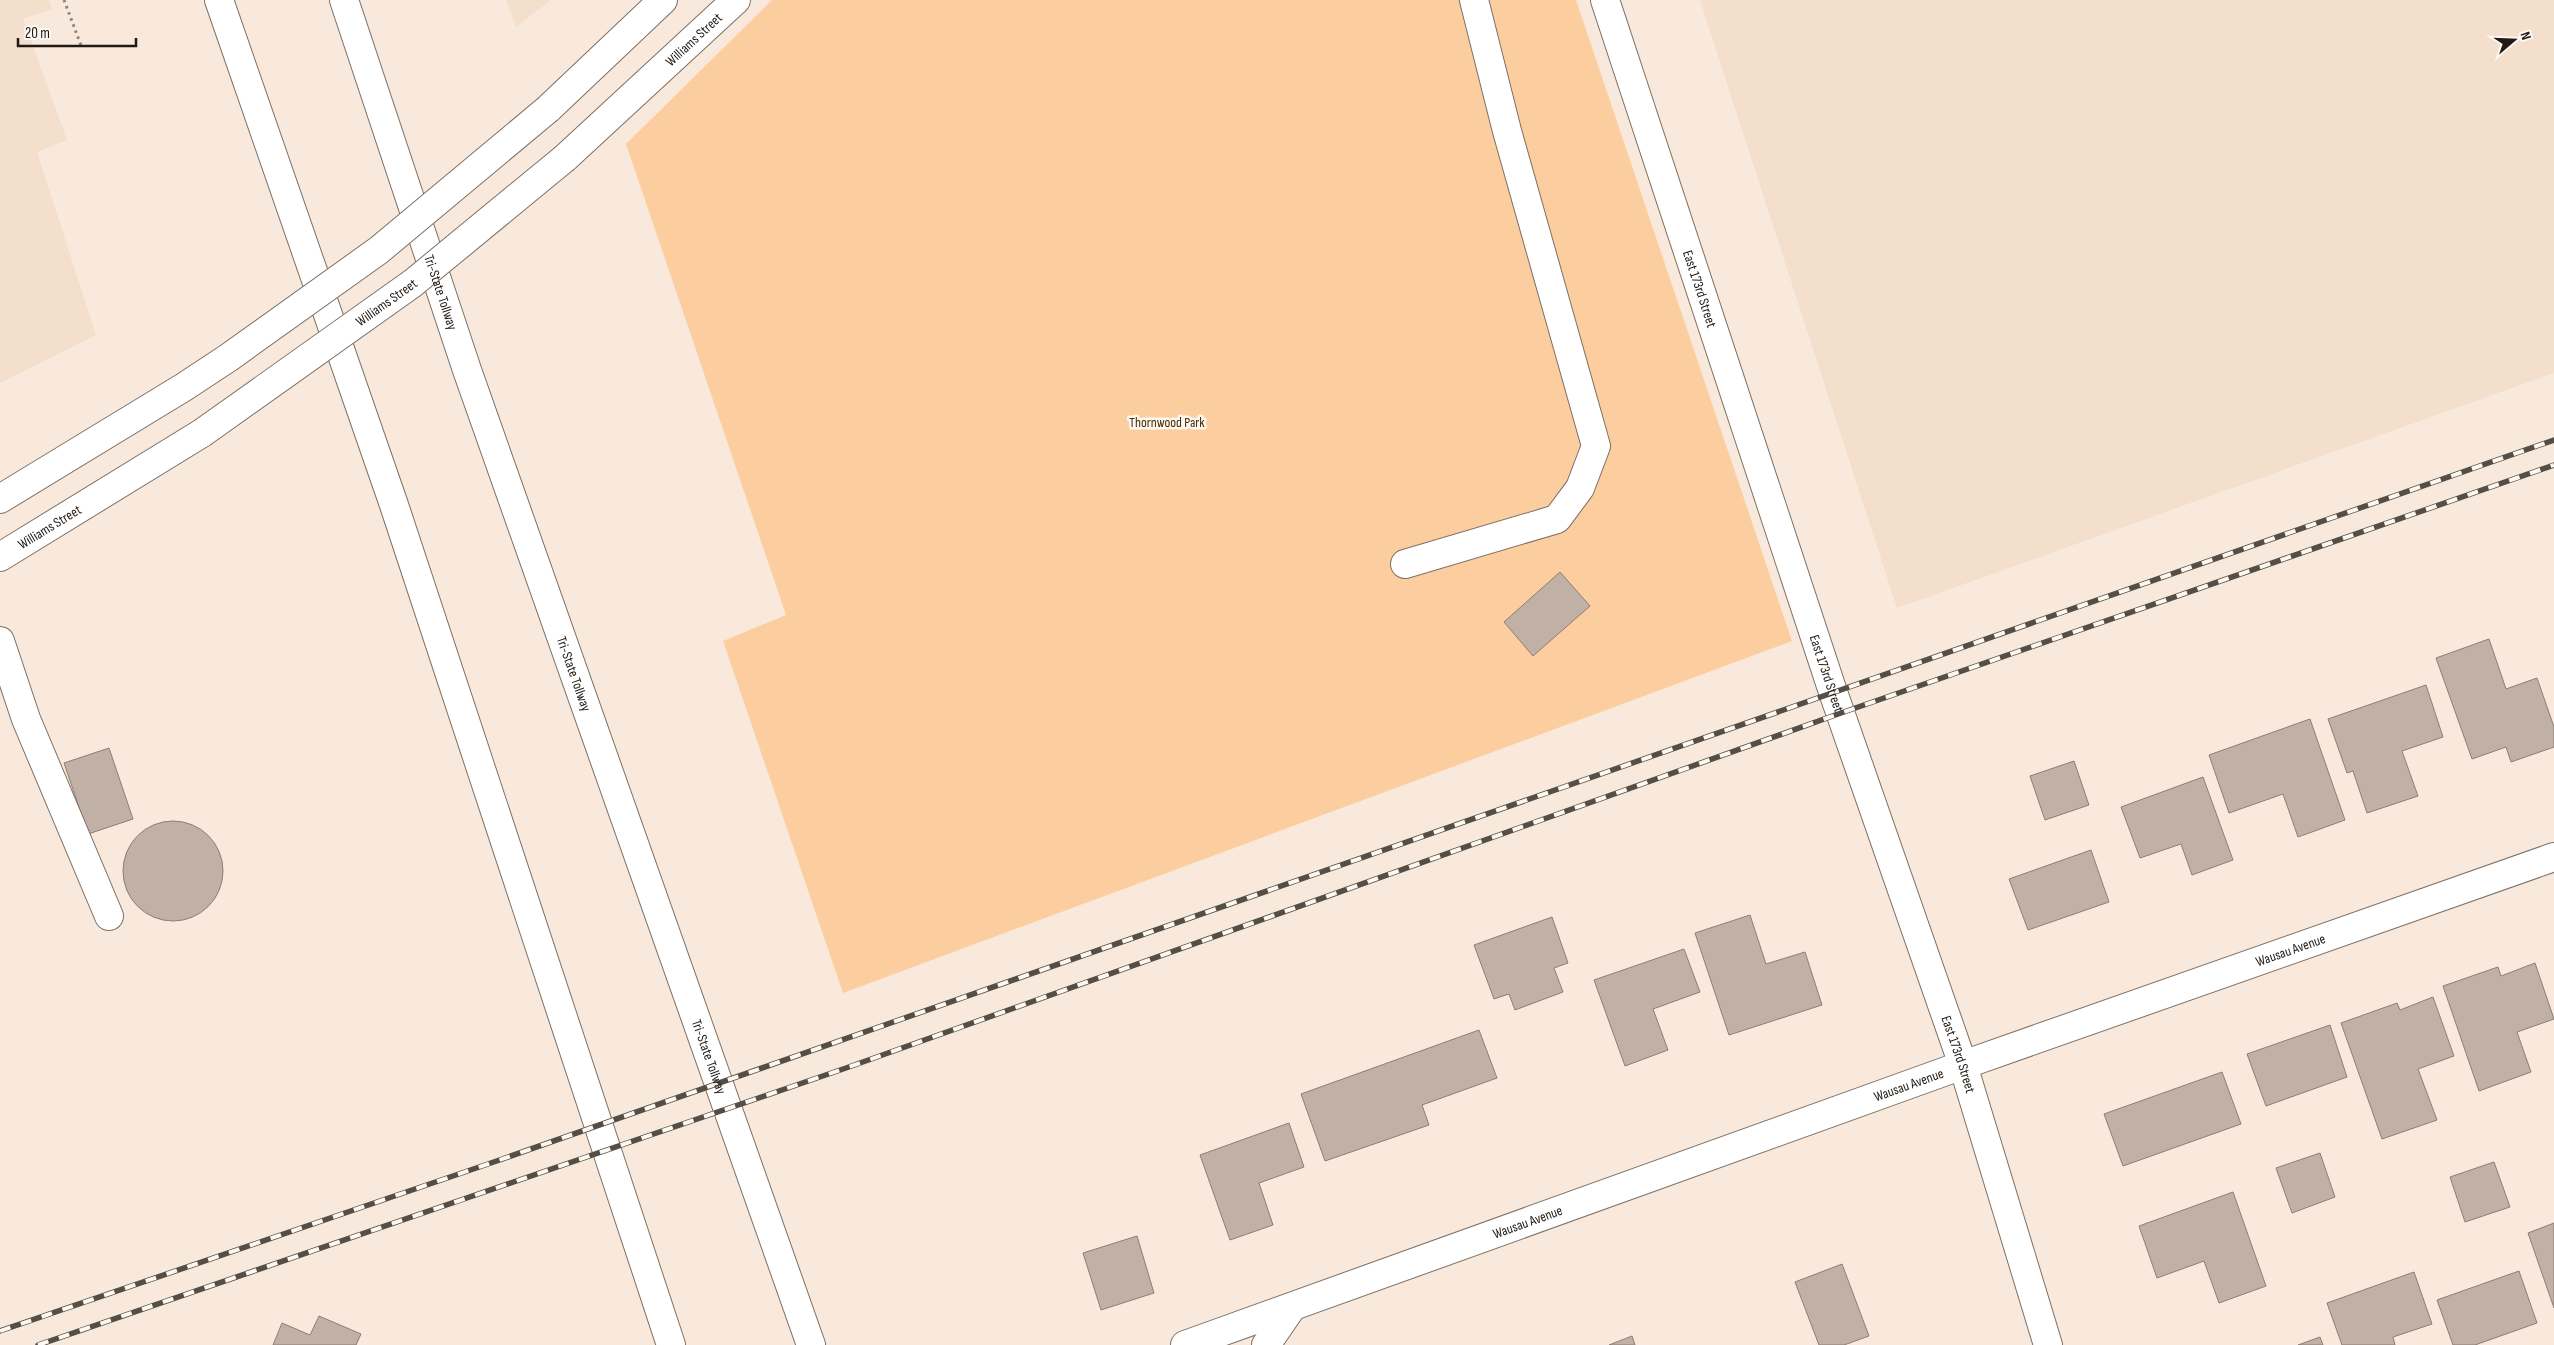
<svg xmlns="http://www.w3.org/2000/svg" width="2554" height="1345" viewBox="0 0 2554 1345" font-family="'Sofia Sans Condensed',sans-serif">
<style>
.built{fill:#f3dfcb}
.green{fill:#fcce9f}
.building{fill:#c0b0a5;stroke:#8d7d73}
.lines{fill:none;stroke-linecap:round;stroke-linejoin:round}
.minor-casing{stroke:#7d7064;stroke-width:30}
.highway-casing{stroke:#7d7064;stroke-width:30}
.path{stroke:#8f857c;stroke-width:3;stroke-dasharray:2.5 4;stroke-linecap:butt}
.minor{stroke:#fff;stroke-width:28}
.highway{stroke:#fff;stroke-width:28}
.rail-casing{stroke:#554e47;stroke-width:5.5}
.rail{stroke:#fef8f3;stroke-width:4;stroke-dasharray:11;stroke-linecap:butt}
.minor-bridge-casing{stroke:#7d7064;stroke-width:30;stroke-linecap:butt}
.minor-bridge{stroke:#fff;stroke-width:28}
.labels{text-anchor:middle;stroke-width:5;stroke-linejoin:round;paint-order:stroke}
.street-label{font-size:14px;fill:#1f1a15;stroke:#fef8f3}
.park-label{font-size:14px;fill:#472800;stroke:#fef8f3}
</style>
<rect width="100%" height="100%" fill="#f8e9dc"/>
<path class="built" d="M 0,0 L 49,0 L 52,9 L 23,19 L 67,140 L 37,152 L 96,335 L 0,383 Z
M 506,0 L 551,0 L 516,27 Z
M 1700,0 L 2554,0 L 2554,373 L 1897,608 Z"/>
<path class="green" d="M 772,0 L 1576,0 L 1792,641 L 843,993 L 723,641 L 786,615 L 626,144 Z"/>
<path class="building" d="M 1560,572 L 1590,606 L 1533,656 L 1504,622 Z
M 2489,639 L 2506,689 L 2537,678 L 2554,727 L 2554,747 L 2511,762 L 2506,747 L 2472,759 L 2436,658 Z
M 2426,685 L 2443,737 L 2402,751 L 2418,796 L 2367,813 L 2353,771 L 2347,773 L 2328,719 Z
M 2310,719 L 2345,820 L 2298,837 L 2283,794 L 2229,813 L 2209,755 Z
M 109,748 L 133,819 L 88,834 L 64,763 Z
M 2074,761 L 2089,805 L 2045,820 L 2030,776 Z
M 2203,777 L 2233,860 L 2192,875 L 2181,844 L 2140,858 L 2121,807 Z
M123 871a50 50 0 1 1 100 0a50 50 0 1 1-100 0Z
M 2091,850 L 2109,902 L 2028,930 L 2009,879 Z
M 1750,915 L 1766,964 L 1805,952 L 1822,1005 L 1729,1035 L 1695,933 Z
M 1552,917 L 1568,963 L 1554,968 L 1563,992 L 1515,1010 L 1509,994 L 1494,999 L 1474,945 Z
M 1684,949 L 1700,992 L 1653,1009 L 1668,1050 L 1625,1066 L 1594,980 Z
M 2535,963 L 2554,1019 L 2517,1032 L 2531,1072 L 2479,1091 L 2443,986 L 2498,967 L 2501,976 Z
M 2433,997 L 2454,1056 L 2418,1069 L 2437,1120 L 2382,1139 L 2341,1023 L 2397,1003 L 2400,1010 Z
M 2330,1025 L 2347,1077 L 2266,1106 L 2247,1054 Z
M 1479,1030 L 1497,1078 L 1422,1105 L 1429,1125 L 1325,1161 L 1301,1094 Z
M 2222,1072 L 2241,1124 L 2123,1166 L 2104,1114 Z
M 1289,1123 L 1304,1167 L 1259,1183 L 1273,1225 L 1230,1240 L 1200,1155 Z
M 2320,1153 L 2335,1197 L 2292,1213 L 2276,1168 Z
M 2494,1162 L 2510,1207 L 2465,1222 L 2450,1177 Z
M 2233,1192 L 2266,1286 L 2219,1303 L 2204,1261 L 2157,1278 L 2139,1226 Z
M 2554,1223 L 2554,1308 L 2528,1233 Z
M 1137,1236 L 1154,1293 L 1101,1310 L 1083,1253 Z
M 1842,1264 L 1869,1336 L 1844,1345 L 1819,1345 L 1795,1282 Z
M 2519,1271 L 2537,1323 L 2475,1345 L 2453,1345 L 2437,1300 Z
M 2414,1272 L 2432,1324 L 2393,1337 L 2395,1345 L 2342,1345 L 2327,1303 Z
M 319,1316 L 361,1334 L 356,1345 L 273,1345 L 282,1323 L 310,1335 Z
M 1632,1336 L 1635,1345 L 1609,1345 Z
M 2320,1337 L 2323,1345 L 2298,1345 Z"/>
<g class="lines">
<g class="minor-casing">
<g id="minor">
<path id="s1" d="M 1605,0 L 1833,692 L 1963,1065 L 2048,1345"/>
<path d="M 548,109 L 663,0"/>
<path id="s2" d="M 565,158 L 736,0"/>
<path d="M 0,499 L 184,387 L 228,358"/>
<path id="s3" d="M 0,557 L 202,433"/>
<path d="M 1405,564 L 1557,519 L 1580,488 L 1596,446 L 1507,131 L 1474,0"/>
<path d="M 0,641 L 26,719 L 109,916"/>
<path id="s4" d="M 1185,1345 L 1963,1065 L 2554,857"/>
<path d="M 1266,1345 L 1292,1307"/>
</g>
</g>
<g class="highway-casing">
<g id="highway">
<path d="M 219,0 L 394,505 L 671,1345"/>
<path id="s5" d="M 344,0 L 467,370 L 811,1345"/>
</g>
</g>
<path class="path" d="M 64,0 L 82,48"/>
<use href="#minor" class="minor"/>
<use href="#highway" class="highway"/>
<g class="rail-casing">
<path id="rail" d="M 0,1331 L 488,1164 L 2554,440
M 38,1345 L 846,1068 L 1841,713 L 2554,465"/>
</g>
<use href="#rail" class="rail"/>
<g class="minor-bridge-casing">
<g id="minor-bridge">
<path d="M 228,358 L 379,250 L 548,109"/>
<path id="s6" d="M 202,433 L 413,283 L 565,158"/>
</g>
</g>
<use href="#minor-bridge" class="minor-bridge"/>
</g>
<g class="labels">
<g class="street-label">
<text dy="5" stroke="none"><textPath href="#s2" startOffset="175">Williams Street</textPath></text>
<text dy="5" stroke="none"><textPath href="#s1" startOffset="304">East 173rd Street</textPath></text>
<text dy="5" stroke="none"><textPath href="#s5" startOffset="308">Tri-State Tollway</textPath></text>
<text dy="5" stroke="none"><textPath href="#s6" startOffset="226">Williams Street</textPath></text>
<text dy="5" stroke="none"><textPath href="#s3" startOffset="58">Williams Street</textPath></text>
<text dy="5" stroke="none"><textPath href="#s1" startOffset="709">East 173rd Street</textPath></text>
<text dy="5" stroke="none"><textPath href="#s5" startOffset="712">Tri-State Tollway</textPath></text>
<text dy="5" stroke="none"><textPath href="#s4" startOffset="1174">Wausau Avenue</textPath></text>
<text dy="5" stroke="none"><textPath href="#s1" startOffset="1112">East 173rd Street</textPath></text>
<text dy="5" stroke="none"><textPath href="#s5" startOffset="1118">Tri-State Tollway</textPath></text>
<text dy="5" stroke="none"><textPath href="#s4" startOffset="769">Wausau Avenue</textPath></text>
<text dy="5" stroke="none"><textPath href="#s4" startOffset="364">Wausau Avenue</textPath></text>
</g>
<g class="park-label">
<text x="1167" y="427">Thornwood Park</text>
</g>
</g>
<g transform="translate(2514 40) rotate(71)" stroke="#fef8f3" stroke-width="4" paint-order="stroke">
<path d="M0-4L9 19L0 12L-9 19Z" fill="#1f1a15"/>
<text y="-8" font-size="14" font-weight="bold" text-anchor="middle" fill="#1f1a15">N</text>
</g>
<path d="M18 38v8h118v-8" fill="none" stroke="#1f1a15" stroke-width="2.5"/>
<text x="25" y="38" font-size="15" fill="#1f1a15" stroke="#fef8f3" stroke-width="4" paint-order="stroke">20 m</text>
</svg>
